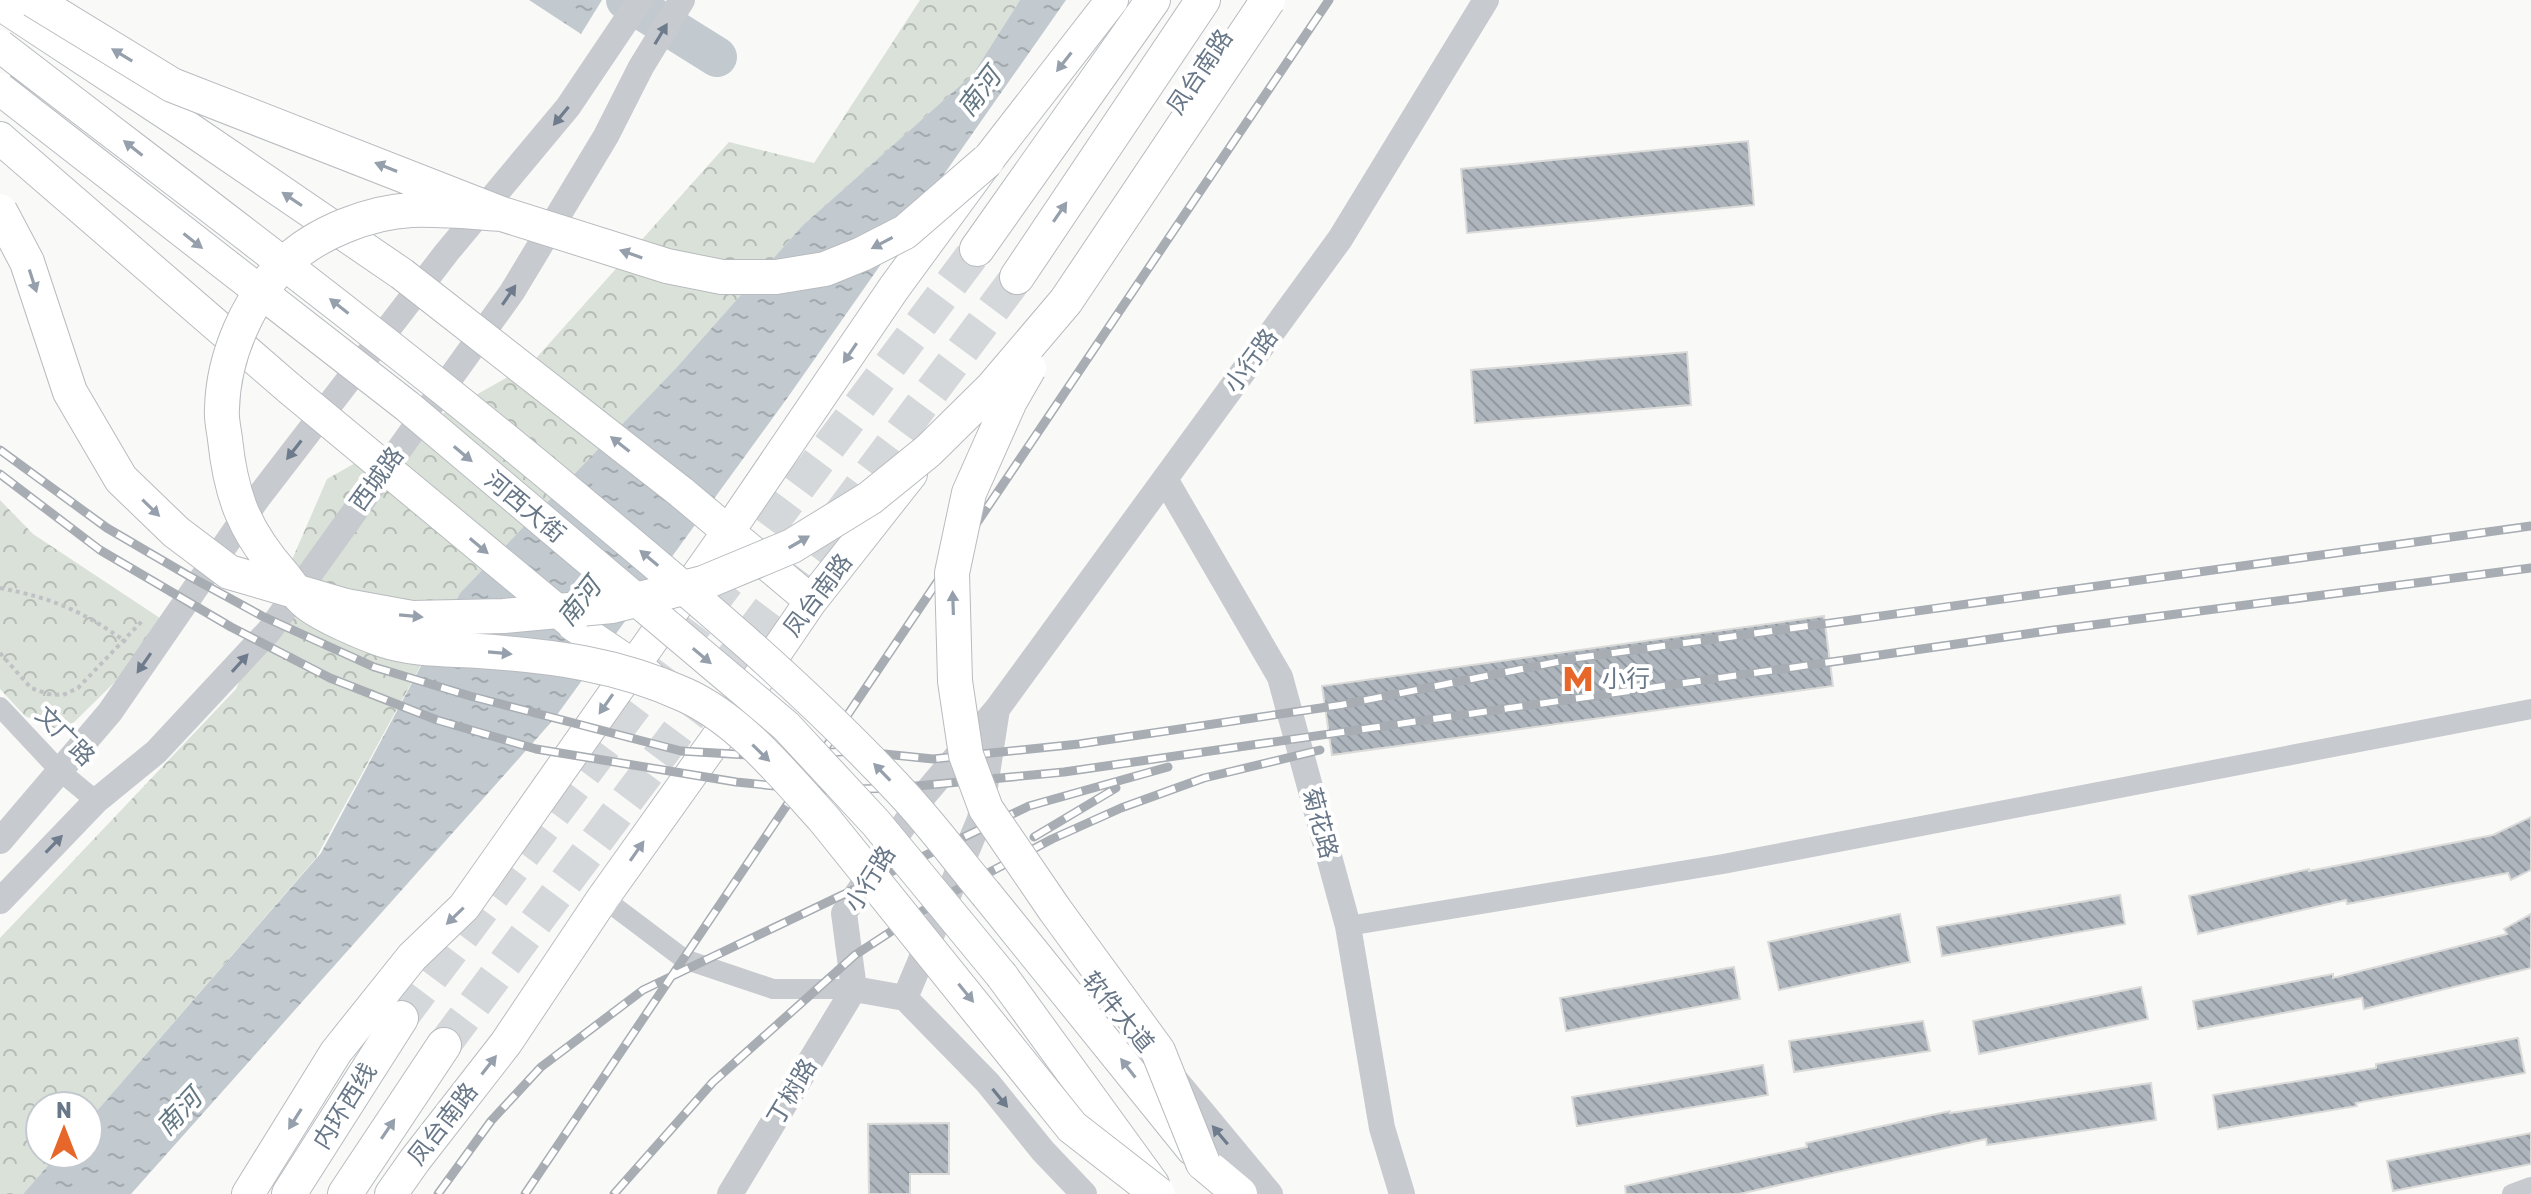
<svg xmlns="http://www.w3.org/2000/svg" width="2531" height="1194" viewBox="0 0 2531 1194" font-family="Rubik,'Noto Sans SC',sans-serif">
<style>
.park{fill:url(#park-crowns)}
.water{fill:url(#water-ripples)}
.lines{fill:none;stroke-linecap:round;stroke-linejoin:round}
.river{stroke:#c2cad0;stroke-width:40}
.building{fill:url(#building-back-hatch);stroke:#dbdbd9;stroke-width:2}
.trunk-tunnel{stroke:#d5d8db;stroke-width:34;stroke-dasharray:34 17;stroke-linecap:butt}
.primary-casing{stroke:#b8bcc0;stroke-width:34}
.trunk-casing{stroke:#b8bbbf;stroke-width:36}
.path{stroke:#bfc1c4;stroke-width:4;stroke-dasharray:4 4;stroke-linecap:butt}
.minor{stroke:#c7cace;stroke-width:20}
.tertiary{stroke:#c7cace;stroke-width:26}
.primary{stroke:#fff;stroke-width:32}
.trunk{stroke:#fff;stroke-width:34}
.rail-casing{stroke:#a7adb3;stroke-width:9}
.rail{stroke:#fff;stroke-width:6;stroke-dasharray:18;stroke-linecap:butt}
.primary-bridge-casing{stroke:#b8bcc0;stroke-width:34;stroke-linecap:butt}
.trunk-bridge-casing{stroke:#b8bbbf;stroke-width:36;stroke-linecap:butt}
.primary-bridge{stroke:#fff;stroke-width:32}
.trunk-bridge{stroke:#fff;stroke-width:34}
.oneway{fill:#6d7b8c}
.oneway2{fill:#95a0ac}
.labels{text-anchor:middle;stroke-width:8;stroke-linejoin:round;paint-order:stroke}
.street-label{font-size:24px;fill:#687788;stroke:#fff}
.poi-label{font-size:24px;fill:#687788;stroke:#fff;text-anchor:start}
.water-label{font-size:26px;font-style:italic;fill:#637783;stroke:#fff}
</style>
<defs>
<pattern id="park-crowns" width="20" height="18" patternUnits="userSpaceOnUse" patternTransform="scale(2)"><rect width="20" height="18" fill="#dae1d8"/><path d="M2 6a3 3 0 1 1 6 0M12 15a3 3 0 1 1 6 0" fill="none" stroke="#b5bbb5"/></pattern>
<pattern id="water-ripples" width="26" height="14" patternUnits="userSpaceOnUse" patternTransform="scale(2)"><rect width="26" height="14" fill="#c2cad0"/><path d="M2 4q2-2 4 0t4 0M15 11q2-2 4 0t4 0" fill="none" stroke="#a1a9af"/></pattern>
<pattern id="building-back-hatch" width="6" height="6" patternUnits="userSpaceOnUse" patternTransform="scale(2)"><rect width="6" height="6" fill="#aeb5bc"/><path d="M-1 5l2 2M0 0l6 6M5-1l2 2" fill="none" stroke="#91989f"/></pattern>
</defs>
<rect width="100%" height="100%" fill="#f9f9f7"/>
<path class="park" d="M 920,0 L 1020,0 L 973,74 L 802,226 L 677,367 L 460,593 L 316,858 L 88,1121 L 88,1106 L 40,1106 L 40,1154 L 58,1154 L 23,1194 L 0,1194 L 0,938 L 236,689 L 327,479 L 531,364 L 729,142 L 814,163 Z
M 0,500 L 33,534 L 172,626 L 64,732 L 25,716 L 0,689 Z"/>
<path class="water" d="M 529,0 L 602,0 L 581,34 Z
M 1020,0 L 1066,0 L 788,397 L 554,719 L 131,1194 L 23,1194 L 58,1154 L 88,1154 L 88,1121 L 321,853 L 460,593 L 677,367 L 802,226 L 973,74 Z"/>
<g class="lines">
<path class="river" d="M 626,0 L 717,57"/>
</g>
<path class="building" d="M 1748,141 L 1754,205 L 1467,233 L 1461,169 Z
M 1687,352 L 1691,405 L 1475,423 L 1471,370 Z
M 1824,616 L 1833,686 L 1332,755 L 1322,686 Z
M 2531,817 L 2531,870 L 2511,880 L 2508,873 L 2347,904 L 2346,900 L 2198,934 L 2189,896 L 2309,869 L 2309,871 L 2493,835 Z
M 2120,895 L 2125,924 L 1942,956 L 1937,927 Z
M 1900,914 L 1910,962 L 1779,990 L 1768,942 Z
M 2531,914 L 2531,968 L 2364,1009 L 2362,998 L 2198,1029 L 2193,1001 L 2333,974 L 2333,978 L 2507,934 L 2504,929 Z
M 1734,967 L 1740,999 L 1566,1031 L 1560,998 Z
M 2141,987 L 2148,1019 L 1979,1054 L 1973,1021 Z
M 1923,1021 L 1930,1051 L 1794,1072 L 1789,1041 Z
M 2518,1038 L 2525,1073 L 2356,1103 L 2357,1106 L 2218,1129 L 2213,1095 L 2376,1068 L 2376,1064 Z
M 1763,1065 L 1768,1095 L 1577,1126 L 1572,1097 Z
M 2151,1083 L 2156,1120 L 1987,1145 L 1986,1139 L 1739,1194 L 1626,1194 L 1625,1186 L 1807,1147 L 1806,1143 L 1950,1111 L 1950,1113 Z
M 949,1123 L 949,1174 L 910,1174 L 910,1194 L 869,1194 L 868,1124 Z
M 2531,1133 L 2531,1164 L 2393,1191 L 2387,1161 Z"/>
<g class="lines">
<path class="trunk-tunnel" d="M 401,1018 L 977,249
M 444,1045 L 1017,277"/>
<g class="primary-casing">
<path id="primary" d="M 0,4 L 187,127 L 402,274
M 0,138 L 290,389
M 681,492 L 811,601
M 572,624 L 649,676
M 987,895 L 1192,1149
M 1002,976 L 1153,1184
M 248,1194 L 336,1052 L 412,957 L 464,907 L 728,532 L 894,288 L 987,161 L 1112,0
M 391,1194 L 415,1160 L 506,1043 L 603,898 L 722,731 L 811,601 L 911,474"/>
</g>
<g class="trunk-casing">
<path id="trunk" d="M 977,249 L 1153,0
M 1017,277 L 1203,0
M 1203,1163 L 1240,1194
M 289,1194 L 401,1018
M 345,1194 L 444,1045"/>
</g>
<path class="path" d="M 0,588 C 52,598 83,611 126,642
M 0,653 L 31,688 L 48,694 L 63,695 L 78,688 L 143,620"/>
<path class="minor" d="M 0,707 L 60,771 L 96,801
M 603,898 L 684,959 L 773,989 L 854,989
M 1348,926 L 1723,864 L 2531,709
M 2512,1194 L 2531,1187"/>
<path class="tertiary" d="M 1165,479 L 1280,677 L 1348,926 L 1382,1128 L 1402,1194
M 0,841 L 110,712 L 257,499 L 447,252 L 568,107 L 640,0
M 0,901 L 96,801 L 156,752 L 269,631 L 512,292 L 606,136 L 641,67 L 682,0
M 854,989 L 844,913 L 925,794 L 997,709 L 1340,239 L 1486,0
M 854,989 L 905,998 L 988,1083 L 1043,1151 L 1084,1194
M 905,998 L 980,819 L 997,709
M 1178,1083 L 1270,1194
M 730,1194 L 854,989"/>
<use href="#primary" class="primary"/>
<use href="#trunk" class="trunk"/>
<g class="rail-casing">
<path id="rail" d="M 0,450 L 107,528 L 189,576 L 262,616 L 374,667 L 470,696 L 681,751 L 766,756 L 855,751 L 933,759 L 1079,744 L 1341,705 L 1577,658 L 2531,526
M 0,474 L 100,550 L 231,627 L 330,678 L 437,720 L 536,749 L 736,782 L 815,790 L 896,788 L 1064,772 L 2054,630 L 2531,568
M 1034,837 L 1116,788
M 438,1194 L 491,1121 L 541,1067 L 643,990 L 1029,806 L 1168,767
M 525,1194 L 1329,0
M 614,1194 L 713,1082 L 855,955 L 947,895 L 1052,839 L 1121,808 L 1204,778 L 1320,750"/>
</g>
<use href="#rail" class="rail"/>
<g class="primary-bridge-casing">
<path id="primary-bridge" d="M 0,46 C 192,194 387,339 573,495 C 687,590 802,685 903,794 C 933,826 959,862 987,895
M 0,89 L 407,406 L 786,726 L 876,823 L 1002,976
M 402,274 L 681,492
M 290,389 L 571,622"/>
</g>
<g class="trunk-bridge-casing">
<path id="trunk-bridge" d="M 33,0 L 172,85 L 502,214 L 667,266 L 722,277 L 776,277 L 825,269 L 862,254 L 905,232 L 987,161
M 0,211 L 27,262 L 70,392 L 121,479 L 176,532 L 229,572 L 346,606 L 412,618 L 504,616 L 612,606 L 703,583 L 792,546 L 870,498 L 928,451 L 993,387 L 1066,301 L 1268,0
M 502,214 C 472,212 441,209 412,210 C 369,212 316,233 285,263 C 248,299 223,357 222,409 C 221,419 224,430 225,439 C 231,497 245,532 283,575 C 290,584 298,596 307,603 C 323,616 363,633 383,640 C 413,650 447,649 479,651 C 552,656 617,664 685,695 C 740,720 784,775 824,819 L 1072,1127 L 1158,1194
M 1029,368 L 1010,401 L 969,493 L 952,573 L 955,681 L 966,755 L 986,809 L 1055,910 L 1158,1051 L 1203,1163"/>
</g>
<use href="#primary-bridge" class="primary-bridge"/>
<use href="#trunk-bridge" class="trunk-bridge"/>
</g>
<defs><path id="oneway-solid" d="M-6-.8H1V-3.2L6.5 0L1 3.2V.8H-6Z" transform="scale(2)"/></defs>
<g class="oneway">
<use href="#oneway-solid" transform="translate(661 34) rotate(-59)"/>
<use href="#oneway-solid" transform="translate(561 116) rotate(129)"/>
<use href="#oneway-solid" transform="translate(509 295) rotate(-56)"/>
<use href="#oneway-solid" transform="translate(294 450) rotate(128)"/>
<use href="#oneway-solid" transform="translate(144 663) rotate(125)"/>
<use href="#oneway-solid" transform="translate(240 663) rotate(-48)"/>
<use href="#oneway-solid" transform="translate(54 844) rotate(-46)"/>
<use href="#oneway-solid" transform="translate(1000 1098) rotate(51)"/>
<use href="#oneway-solid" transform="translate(1220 1135) rotate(-130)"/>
</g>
<g class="oneway2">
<use href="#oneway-solid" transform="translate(122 55) rotate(-149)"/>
<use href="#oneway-solid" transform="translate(1064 62) rotate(128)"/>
<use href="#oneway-solid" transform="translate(133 148) rotate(-142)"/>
<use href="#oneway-solid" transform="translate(386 167) rotate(-158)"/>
<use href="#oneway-solid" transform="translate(292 199) rotate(-146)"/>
<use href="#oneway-solid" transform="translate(1060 212) rotate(-56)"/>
<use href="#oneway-solid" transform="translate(193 241) rotate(38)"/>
<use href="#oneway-solid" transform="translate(882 243) rotate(152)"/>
<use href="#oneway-solid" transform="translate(631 254) rotate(-161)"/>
<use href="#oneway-solid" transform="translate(33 281) rotate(72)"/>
<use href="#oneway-solid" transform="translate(339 306) rotate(-142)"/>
<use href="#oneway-solid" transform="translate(850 353) rotate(124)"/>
<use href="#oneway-solid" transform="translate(620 444) rotate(-142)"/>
<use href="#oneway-solid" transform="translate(463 454) rotate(40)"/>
<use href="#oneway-solid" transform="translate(151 508) rotate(44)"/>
<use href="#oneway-solid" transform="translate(799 542) rotate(-30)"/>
<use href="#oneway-solid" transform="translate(479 546) rotate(40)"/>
<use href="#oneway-solid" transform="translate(649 558) rotate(-140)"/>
<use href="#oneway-solid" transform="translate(953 603) rotate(-92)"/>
<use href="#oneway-solid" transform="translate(411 616) rotate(5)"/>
<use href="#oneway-solid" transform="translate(500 653) rotate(5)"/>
<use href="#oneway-solid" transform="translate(702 656) rotate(40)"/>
<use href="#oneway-solid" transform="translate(606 704) rotate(125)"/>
<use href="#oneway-solid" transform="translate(761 753) rotate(44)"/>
<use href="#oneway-solid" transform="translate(882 772) rotate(-134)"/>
<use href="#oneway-solid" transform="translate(637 851) rotate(-55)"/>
<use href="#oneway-solid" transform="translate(455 916) rotate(136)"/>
<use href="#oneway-solid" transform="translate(966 993) rotate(51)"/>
<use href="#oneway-solid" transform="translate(489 1065) rotate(-52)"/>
<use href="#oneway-solid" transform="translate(1128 1068) rotate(-128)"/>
<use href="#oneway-solid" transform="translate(295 1119) rotate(122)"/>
<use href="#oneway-solid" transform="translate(388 1129) rotate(-56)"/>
</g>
<defs>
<g id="metro-bare" transform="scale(2.4)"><path d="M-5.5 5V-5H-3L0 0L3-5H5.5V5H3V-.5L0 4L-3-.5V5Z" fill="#e66729" stroke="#fff" stroke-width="2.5" paint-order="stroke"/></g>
</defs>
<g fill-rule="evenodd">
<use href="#metro-bare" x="1578" y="679"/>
</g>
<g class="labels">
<g class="street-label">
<text transform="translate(1200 72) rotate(-56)" y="8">凤台南路</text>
<text transform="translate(1251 361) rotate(-54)" y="8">小行路</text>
<text transform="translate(377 479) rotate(-54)" y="8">西城路</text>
<text transform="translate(525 507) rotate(40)" y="8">河西大街</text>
<text transform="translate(818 595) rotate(-53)" y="8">凤台南路</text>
<text transform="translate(65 736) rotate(45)" y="8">文广路</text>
<text transform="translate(1320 823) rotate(75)" y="8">菊花路</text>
<text transform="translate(870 879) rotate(-58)" y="8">小行路</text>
<text transform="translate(1118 1012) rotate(50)" y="8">软件大道</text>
<text transform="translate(792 1092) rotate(-59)" y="8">丁树路</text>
<text transform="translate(345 1106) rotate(-58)" y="8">内环西线</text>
<text transform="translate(443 1124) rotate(-52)" y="8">凤台南路</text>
</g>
<g class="poi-label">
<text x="1602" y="687">小行</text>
</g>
<g class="water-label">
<text transform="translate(979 92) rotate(-53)" y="9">南河</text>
<text transform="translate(579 602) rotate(-52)" y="9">南河</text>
<text transform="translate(179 1112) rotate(-47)" y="9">南河</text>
</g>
</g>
<g transform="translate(64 1130)"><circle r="38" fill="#ffffff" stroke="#c3c9cf" stroke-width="2"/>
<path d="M0-6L14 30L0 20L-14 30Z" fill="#e66729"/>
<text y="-12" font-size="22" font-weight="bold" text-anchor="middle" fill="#687788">N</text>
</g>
</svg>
